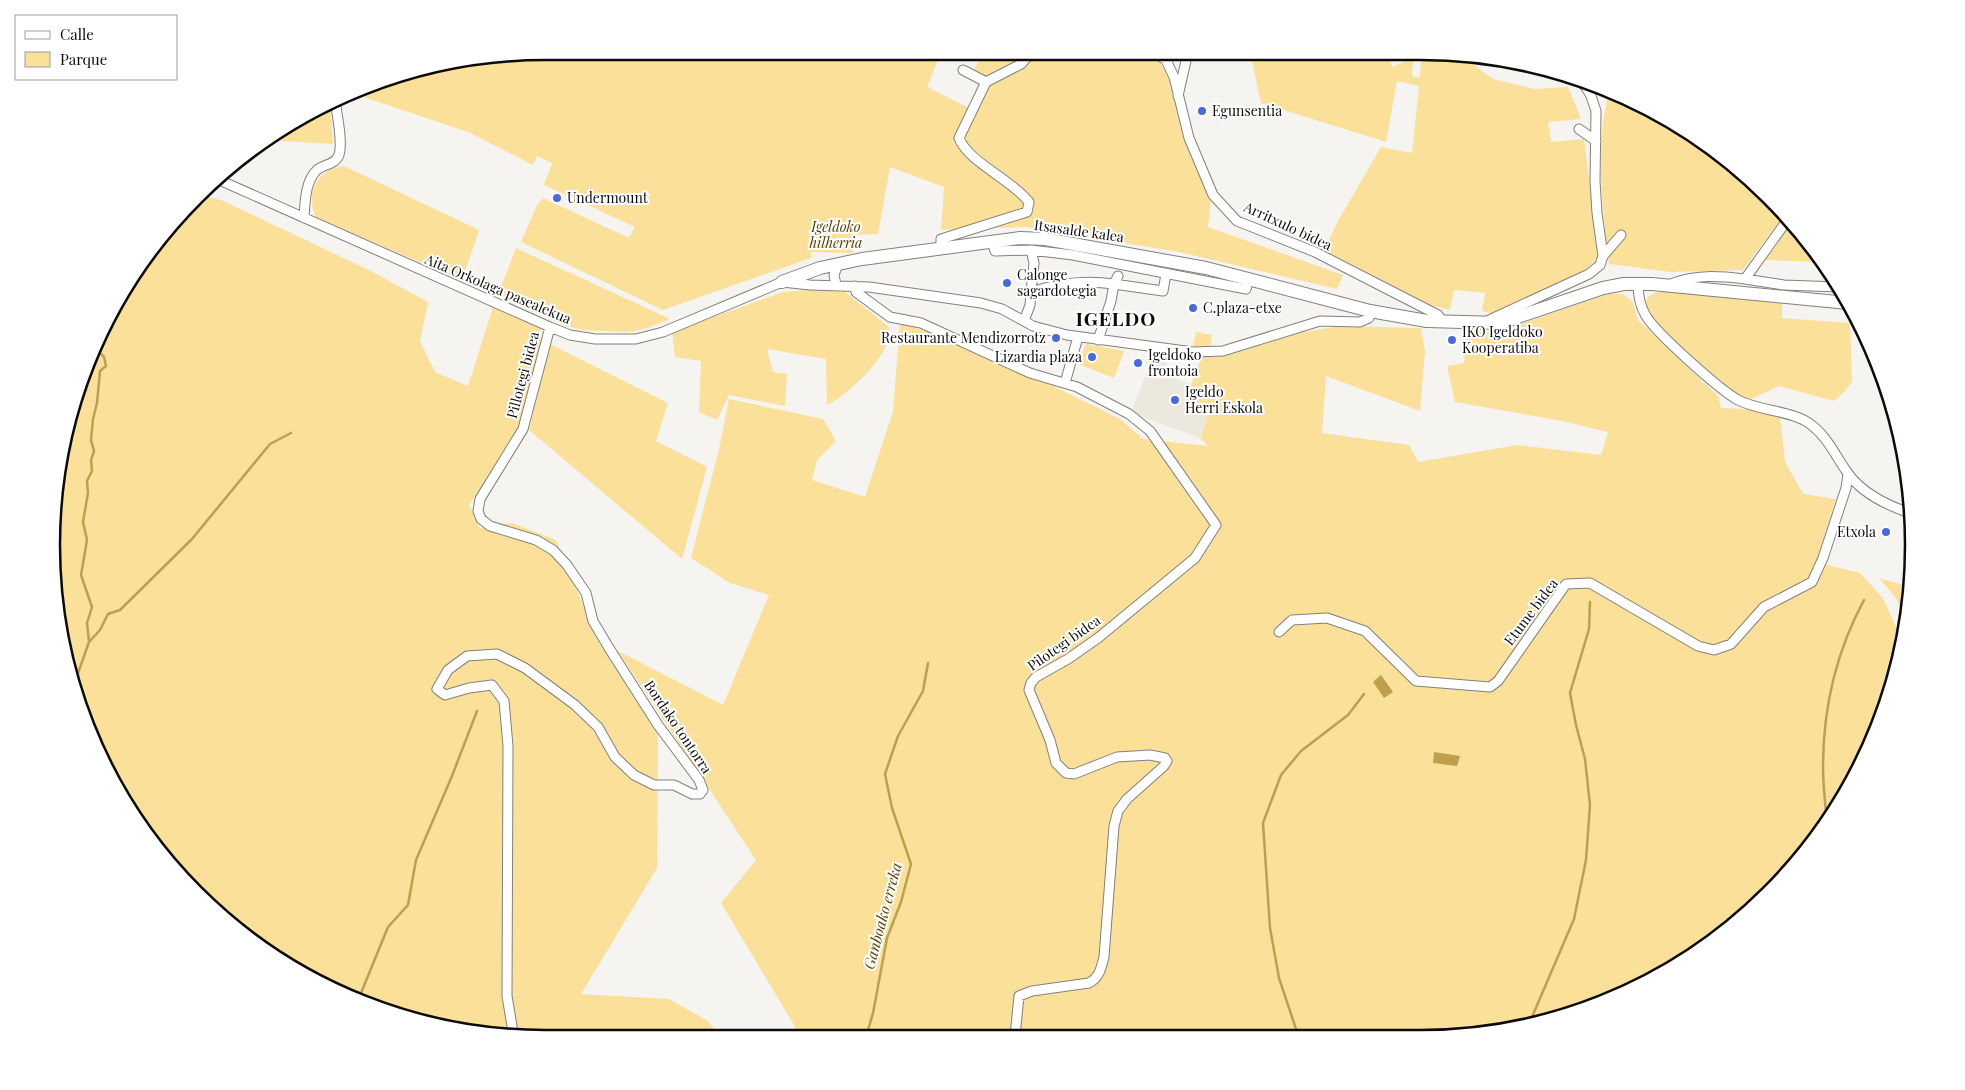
<svg xmlns="http://www.w3.org/2000/svg" width="1965" height="1090" viewBox="0 0 1965 1090" font-family="'Playfair Display',serif">
<style>
.built{fill:#ece8de}
.green{fill:#fbe09a}
.water{fill:#bd9f4e}
.lines{fill:none;stroke-linecap:round;stroke-linejoin:round}
.stream{stroke:#bd9f4e;stroke-width:2.5}
.street-casing{stroke:#81807d;stroke-width:11}
.secondary-casing{stroke:#81807d;stroke-width:14}
.street{stroke:#fff;stroke-width:9}
.secondary{stroke:#fff;stroke-width:12}
.poi-dot{fill:#4b69dd;stroke:#fff;stroke-width:2}
.labels{text-anchor:middle;stroke-width:4;stroke-linejoin:round;paint-order:stroke}
.poi-label{font-size:14px;fill:#0c0b0a;stroke:#fff;text-anchor:start}
.street-label{font-size:14px;fill:#0c0b0a;stroke:#fff}
.park-label{font-size:14px;font-style:italic;fill:#574200;stroke:#fff}
.water-label{font-size:15px;font-style:italic;fill:#594500;stroke:#fff}
.district-label{font-size:19px;font-weight:bold;letter-spacing:1px;fill:#0c0b0a;stroke:#fff}
.rim{fill:none;stroke:#0c0b0a;stroke-width:2.5}
</style>
<rect width="100%" height="100%" fill="#f5f4f1"/>
<path class="built" d="M 1154,353 L 1170,354 L 1163,374 L 1191,385 L 1202,356 L 1216,357 L 1229,355 L 1200,438 L 1131,413 Z"/>
<path class="green" d="M 545,51 L 941,52 L 927,87 L 969,108 L 987,77 L 974,69 L 982,56 L 974,52 L 1147,53 L 1161,63 L 1169,79 L 1186,144 L 1211,198 L 1208,227 L 1343,275 L 1337,289 L 1179,252 L 1026,227 L 941,230 L 944,187 L 890,167 L 878,234 L 854,235 L 853,253 L 811,252 L 811,258 L 663,310 L 521,242 L 537,205 L 543,198 L 629,238 L 635,227 L 544,185 L 552,163 L 537,156 L 533,165 L 468,132 L 352,93 L 386,78 L 449,61 Z
M 1250,52 L 1404,52 L 1390,61 L 1392,67 L 1413,58 L 1412,76 L 1420,78 L 1421,52 L 1458,53 L 1493,79 L 1534,89 L 1568,87 L 1581,119 L 1548,122 L 1551,142 L 1584,139 L 1599,257 C 1572,286 1528,299 1493,314 L 1482,311 L 1485,293 L 1454,290 L 1450,310 L 1418,302 L 1323,253 L 1338,221 L 1381,147 L 1412,153 L 1419,86 L 1397,81 L 1386,142 L 1261,103 Z
M 1609,93 L 1667,117 L 1745,174 L 1784,215 L 1743,270 L 1671,272 L 1609,264 C 1603,210 1594,146 1609,93 Z
M 330,103 L 333,144 L 264,140 L 298,117 Z
M 344,166 L 479,230 L 462,280 L 316,218 C 305,193 316,170 344,166 Z
M 200,195 L 221,200 L 371,271 L 428,302 L 420,341 L 435,372 L 468,386 L 493,307 L 541,329 C 541,358 531,400 519,426 C 506,454 486,479 469,505 L 480,528 L 512,523 L 556,540 L 590,622 L 658,729 L 657,868 L 581,994 L 669,999 L 708,1021 L 720,1037 L 513,1038 L 417,1022 L 298,973 L 244,937 L 174,871 L 134,819 L 89,734 L 68,673 L 52,578 L 52,512 L 68,417 L 89,356 L 134,271 L 174,219 Z
M 1792,223 L 1812,244 L 1823,262 L 1765,260 Z
M 516,248 L 670,319 L 645,329 L 627,332 L 582,330 L 563,325 L 498,295 Z
M 806,290 L 845,292 L 889,327 C 889,332 889,339 887,343 C 880,364 846,396 827,405 L 826,359 L 767,349 L 773,372 L 787,374 L 785,406 L 729,395 L 717,420 L 699,412 L 701,361 L 675,357 L 672,332 L 783,292 Z
M 1664,291 L 1782,303 L 1782,318 L 1850,323 L 1852,381 L 1846,390 L 1834,401 L 1779,386 L 1749,400 C 1746,398 1742,397 1738,395 C 1723,386 1648,322 1645,307 C 1644,296 1655,292 1664,291 Z
M 1608,294 L 1623,294 L 1633,302 L 1638,320 L 1718,396 L 1721,408 L 1748,409 L 1780,417 L 1785,462 L 1803,494 L 1836,499 L 1816,562 L 1860,573 L 1883,598 L 1902,641 L 1888,703 L 1848,792 L 1791,871 L 1695,955 L 1579,1012 L 1484,1035 L 800,1037 L 800,1035 L 721,903 L 756,860 L 618,651 L 723,705 L 769,595 L 730,583 L 691,558 L 719,449 L 729,399 L 823,419 L 836,441 L 817,460 L 812,480 L 865,497 L 893,411 L 900,323 L 934,334 L 1053,386 L 1120,419 L 1143,439 L 1208,446 L 1200,438 L 1209,412 L 1184,403 L 1202,356 L 1216,357 L 1229,355 L 1274,337 L 1339,326 L 1421,328 L 1425,351 L 1420,411 L 1326,376 L 1322,433 L 1409,445 L 1418,462 L 1517,445 L 1601,455 L 1608,432 L 1562,421 L 1455,402 L 1447,366 L 1464,363 L 1467,333 L 1503,330 Z
M 1196,332 L 1212,335 L 1210,348 L 1193,346 Z
M 550,344 L 668,403 L 656,441 L 707,467 L 682,559 L 529,430 Z
M 1086,344 L 1124,351 L 1114,378 L 1078,364 Z
M 1879,578 L 1910,587 L 1910,609 L 1906,623 L 1896,598 Z"/>
<path class="water" d="M 1381,675 L 1393,692 L 1384,698 L 1373,682 Z
M 1434,752 L 1460,756 L 1457,766 L 1433,763 Z"/>
<g class="lines">
<path class="stream" d="M 89,642 L 100,630 L 108,614 L 120,610 L 192,539 L 270,444 L 291,433
M 77,698 L 77,676 L 89,642 L 87,623 L 92,607 L 81,575 L 87,540 L 83,522 L 88,493 L 87,481 L 92,471 L 91,460 L 94,451 L 91,440 L 93,419 L 97,403 L 100,371 L 106,366 L 104,357 L 94,346
M 1827,821 C 1825,803 1823,785 1823,767 C 1823,709 1836,652 1864,600
M 359,998 L 388,927 L 408,905 L 416,860 L 452,776 L 477,711
M 1529,1024 L 1574,919 L 1586,860 L 1590,805 L 1585,759 L 1576,725 L 1570,693 L 1589,629 L 1590,602
M 1298,1035 L 1279,978 L 1270,928 L 1263,823 L 1281,775 L 1301,751 L 1348,715 L 1364,694
M 866,1037 L 873,1013 L 887,938 L 901,902 L 911,864 L 892,808 L 885,774 L 898,736 L 923,691 L 928,663"/>
<g class="street-casing">
<path id="street" d="M 1154,52 L 1166,60 L 1174,77 L 1189,138 L 1213,195 L 1237,221 L 1315,252 L 1438,315 L 1443,322
M 1534,66 L 1552,70
M 963,70 L 986,82
M 1178,96 L 1188,52
M 1579,129 L 1596,141
M 217,179 L 550,327 L 570,335 L 595,339 L 636,339 L 663,332 L 782,282 L 810,285 L 869,287 L 981,303 L 1002,309 L 1033,326 L 1067,335 L 1193,352 L 1223,351 L 1320,321 L 1360,322 L 1369,318 L 1370,311
M 304,218 C 305,203 305,181 317,170 C 324,164 335,165 339,155 C 343,142 337,115 335,100
M 1788,219 L 1745,279 L 1784,285 L 1838,287
M 992,241 L 995,251 L 1031,250 L 1073,255 L 1246,289 L 1249,278
M 941,248 L 941,239 L 1027,212 L 1029,202 C 1010,178 969,163 959,138 L 986,82 L 1021,64 L 1032,52
M 1603,256 L 1621,235
M 1118,276 L 1114,284 L 1163,291 L 1166,274
M 1638,284 C 1638,296 1640,306 1646,316 C 1656,333 1720,390 1738,400 C 1759,411 1794,411 1810,424 C 1827,436 1835,455 1847,472 C 1862,494 1888,506 1913,514
M 1671,284 C 1694,274 1720,276 1745,279
M 836,285 L 834,275 L 838,264
M 855,286 L 856,292 L 890,317 L 921,323 L 1030,373 L 1077,387 L 1129,414 L 1150,431 L 1216,525 L 1195,558 L 1098,638 L 1068,659 L 1036,677 L 1031,683 L 1029,690 L 1050,740 L 1056,763 L 1066,773 L 1074,774 L 1117,757 L 1150,755 L 1165,758 L 1167,761 L 1164,766 L 1127,799 L 1118,811 L 1114,826 L 1104,957 C 1101,968 1100,977 1089,983 L 1032,991 L 1019,996 L 1015,1036
M 1031,292 L 1034,263 L 1031,250
M 1489,320 L 1589,274 L 1600,265 L 1603,256 L 1597,213 L 1595,181 L 1596,111 L 1591,96 L 1585,86 L 1578,80
M 1024,321 L 1030,305 L 1031,292 C 1058,283 1086,280 1114,284 L 1111,301 L 1098,340
M 1065,383 L 1078,337
M 1279,632 L 1292,620 L 1327,618 L 1365,631 L 1416,681 L 1490,687 L 1498,681 L 1566,584 L 1590,583 L 1698,646 L 1714,650 L 1731,644 L 1764,607 L 1812,582 L 1823,558 L 1846,488 L 1848,474
M 514,1038 L 507,996 L 508,746 L 504,701 L 492,685 L 469,688 L 445,695 L 437,689 L 448,670 L 467,656 L 497,654 L 525,668 L 575,705 L 598,727 L 615,757 L 634,775 L 654,785 L 674,785 L 692,794 L 700,794 L 703,790 L 699,780 L 658,725 L 609,648 L 593,621 L 586,593 L 567,565 L 553,550 L 536,540 L 490,526 L 481,519 L 478,511 L 480,499 L 523,429 L 550,327"/>
</g>
<g class="secondary-casing">
<path id="secondary" d="M 782,282 L 820,268 L 862,259 L 1020,238 L 1045,239 L 1206,268 L 1370,311 L 1427,321 L 1500,323 L 1603,288 L 1624,284 L 1652,284 L 1848,303"/>
</g>
<use href="#street" class="street"/>
<use href="#secondary" class="secondary"/>
</g>
<g class="poi-dot">
<circle cx="1202" cy="111" r="5"/>
<circle cx="557" cy="198" r="5"/>
<circle cx="1007" cy="283" r="5"/>
<circle cx="1193" cy="308" r="5"/>
<circle cx="1056" cy="338" r="5"/>
<circle cx="1452" cy="340" r="5"/>
<circle cx="1092" cy="357" r="5"/>
<circle cx="1138" cy="363" r="5"/>
<circle cx="1175" cy="400" r="5"/>
<circle cx="1886" cy="532" r="5"/>
</g>
<g class="labels">
<g class="poi-label">
<text x="1212" y="116">Egunsentia</text>
<text x="567" y="203">Undermount</text>
<text x="1017" y="280">Calonge<tspan x="1017" dy="16">sagardotegia</tspan></text>
<text x="1203" y="313">C.plaza-etxe</text>
<text x="1462" y="337">IKO Igeldoko<tspan x="1462" dy="16">Kooperatiba</tspan></text>
<text x="1046" y="343" text-anchor="end">Restaurante Mendizorrotz</text>
<text x="1148" y="360">Igeldoko<tspan x="1148" dy="16">frontoia</tspan></text>
<text x="1082" y="362" text-anchor="end">Lizardia plaza</text>
<text x="1185" y="397">Igeldo<tspan x="1185" dy="16">Herri Eskola</tspan></text>
<text x="1876" y="537" text-anchor="end">Etxola</text>
</g>
<g class="street-label">
<text transform="translate(1288 226) rotate(25)" y="5">Arritxulo bidea</text>
<text transform="translate(1079 231) rotate(8)" y="5">Itsasalde kalea</text>
<text transform="translate(498 289) rotate(23)" y="5">Aita Orkolaga pasealekua</text>
<text transform="translate(523 375) rotate(-75)" y="5">Pillotegi bidea</text>
<text transform="translate(1531 612) rotate(-53)" y="5">Etume bidea</text>
<text transform="translate(1064 643) rotate(-35)" y="5">Pilotegi bidea</text>
<text transform="translate(678 727) rotate(56)" y="5">Bordako tontorra</text>
</g>
<g class="park-label">
<text x="836" y="232">Igeldoko<tspan x="836" dy="16">hilherria</tspan></text>
</g>
<g class="water-label">
<text transform="translate(883 916) rotate(-75)" y="5">Ganboako erreka</text>
</g>
<g class="district-label">
<text x="1116" y="326">IGELDO</text>
</g>
</g>
<path d="M0 0H1965V1090H0ZM545 60H1420A485 485 0 0 1 1905 545V545A485 485 0 0 1 1420 1030H545A485 485 0 0 1 60 545V545A485 485 0 0 1 545 60Z" fill="#fff" fill-rule="evenodd"/>
<path class="rim" d="M545 60H1420A485 485 0 0 1 1905 545V545A485 485 0 0 1 1420 1030H545A485 485 0 0 1 60 545V545A485 485 0 0 1 545 60Z"/>
<rect x="15" y="15" width="162" height="65" fill="#ffffff" stroke="#9e9d9d"/>
<rect x="25" y="31" width="25" height="8" fill="#ffffff" stroke="#9e9d9d"/>
<text x="60" y="40" font-size="15" fill="#0c0b0a">Calle</text>
<rect x="25" y="52" width="25" height="15" fill="#fbe09a" stroke="#9e9d9d"/>
<text x="60" y="65" font-size="15" fill="#0c0b0a">Parque</text>
</svg>
